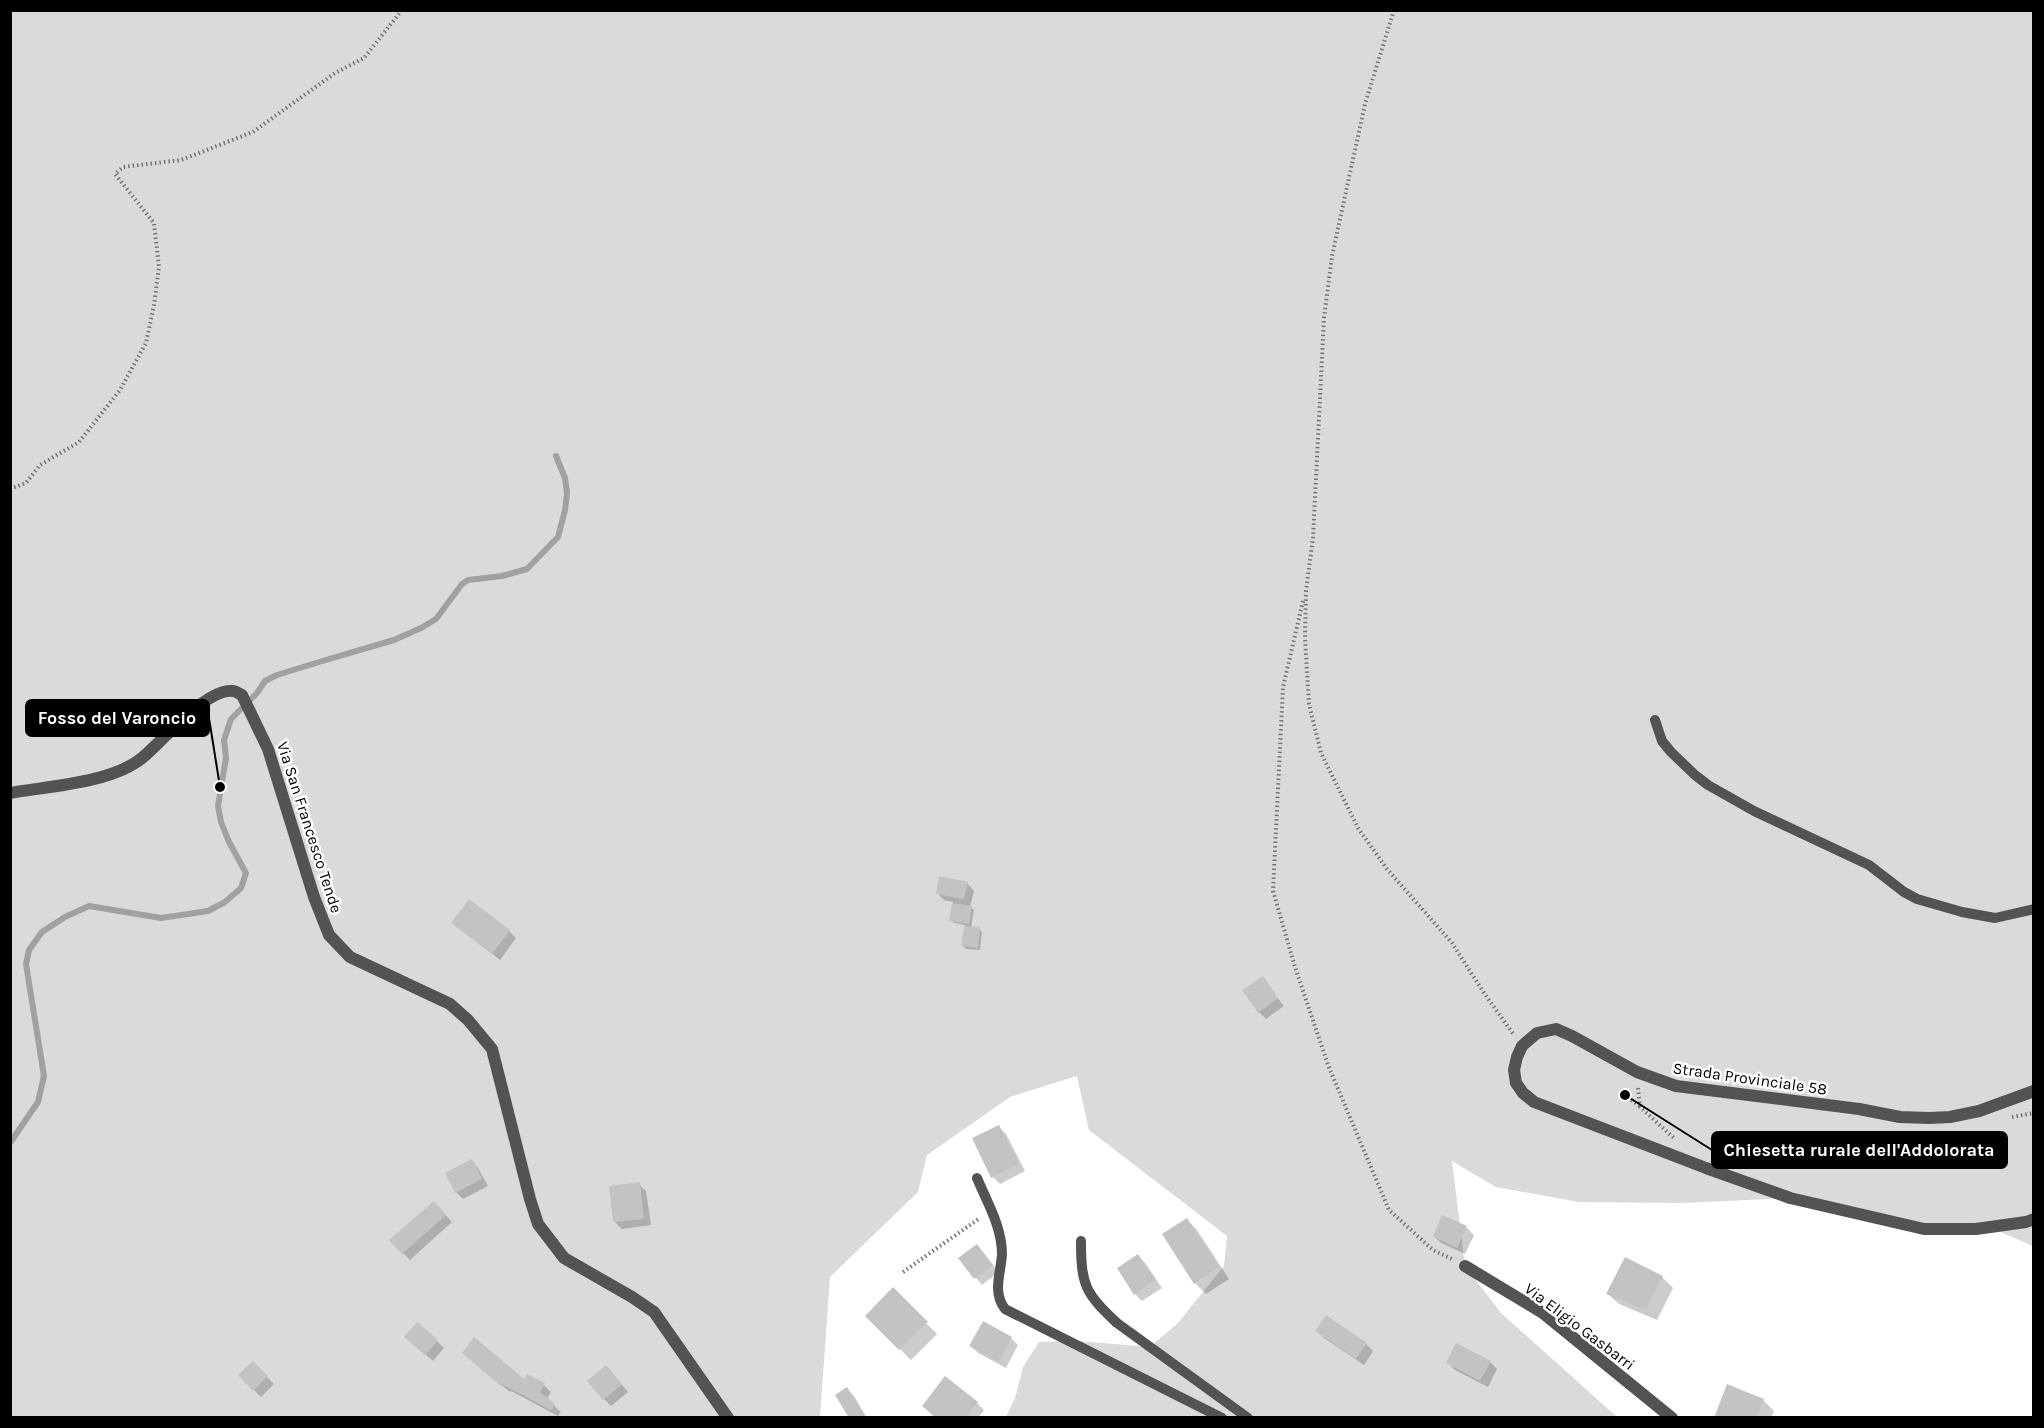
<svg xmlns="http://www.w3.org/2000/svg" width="2044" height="1428" viewBox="0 0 2044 1428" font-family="Karla,sans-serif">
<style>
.green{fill:#dadada}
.shadow{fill:#0003}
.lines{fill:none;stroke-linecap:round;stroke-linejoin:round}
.stream{stroke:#a1a1a1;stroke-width:6}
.building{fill:#c3c3c3}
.path{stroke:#757575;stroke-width:4;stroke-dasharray:1.5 3;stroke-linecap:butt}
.service{stroke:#535353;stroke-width:10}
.minor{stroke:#535353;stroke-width:12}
.tertiary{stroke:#535353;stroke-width:12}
.labels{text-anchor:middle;stroke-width:5;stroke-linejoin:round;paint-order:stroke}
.street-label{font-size:16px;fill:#000;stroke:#fff}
.leader{fill:none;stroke:#000;stroke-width:2}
.callout-dot{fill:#000;stroke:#fff;stroke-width:2}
.callout{fill:#000;stroke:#000;stroke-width:2}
.callout-label{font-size:18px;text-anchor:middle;font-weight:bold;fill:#fff}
</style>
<rect width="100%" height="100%" fill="#fff"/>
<path class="green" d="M 10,11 L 2033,11 L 2033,1246 L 1991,1228 L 1924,1229 L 1790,1198 L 1682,1203 L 1579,1202 L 1496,1187 L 1452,1161 L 1465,1266 L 1501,1313 L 1617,1417 L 1006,1417 L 1015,1398 L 1023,1367 L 1039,1342 L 1078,1341 L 1150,1347 L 1178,1323 L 1224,1266 L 1227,1236 L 1089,1130 L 1077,1076 L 1010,1097 L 927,1155 L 918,1192 L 830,1277 L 820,1417 L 11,1417 Z"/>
<path class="shadow" d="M 967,883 L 974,891 L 970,907 L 974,910 L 971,928 L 979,929 L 982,932 L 980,950 L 966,949 L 963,946 L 965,925 L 954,923 L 951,920 L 953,902 L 944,900 L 937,893 Z
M 453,923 L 509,931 L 516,938 L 500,960 Z
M 1262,978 L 1284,1006 L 1266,1019 L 1259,1012 Z
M 999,1127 L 1006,1134 L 1025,1171 L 1000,1184 L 993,1177 Z
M 471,1161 L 478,1168 L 488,1186 L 463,1199 L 456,1192 Z
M 639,1184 L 646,1191 L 651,1225 L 622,1229 L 615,1222 Z
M 441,1210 L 452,1222 L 410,1260 L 403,1253 Z
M 1443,1217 L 1467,1228 L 1474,1235 L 1465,1254 L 1441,1243 L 1434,1236 Z
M 1187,1220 L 1197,1230 L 1229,1279 L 1206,1294 L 1195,1283 Z
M 977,1246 L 999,1272 L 982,1285 L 960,1259 Z
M 1138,1256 L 1145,1263 L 1162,1288 L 1142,1301 L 1135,1294 Z
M 1662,1277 L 1673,1288 L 1657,1320 L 1619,1304 L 1608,1294 Z
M 893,1290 L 937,1334 L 911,1360 L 867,1316 Z
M 984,1323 L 1011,1338 L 1018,1345 L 1006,1368 L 978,1353 L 971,1346 Z
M 1317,1331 L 1366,1344 L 1373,1351 L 1364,1365 L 1324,1338 Z
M 437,1341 L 444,1348 L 433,1361 L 413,1344 Z
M 471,1360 L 524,1381 L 544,1385 L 551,1392 L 547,1399 L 561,1412 L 558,1416 L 511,1391 L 510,1392 Z
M 1490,1362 L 1497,1369 L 1488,1387 L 1455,1370 L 1448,1363 Z
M 253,1363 L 274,1384 L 261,1397 L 240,1375 Z
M 613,1374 L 628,1392 L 611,1406 L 604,1399 Z
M 847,1389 L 854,1396 L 867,1418 L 850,1418 Z
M 1763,1400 L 1774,1411 L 1771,1418 L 1715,1418 Z
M 977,1403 L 984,1410 L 978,1418 L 937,1418 Z"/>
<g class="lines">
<path class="stream" d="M 10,1143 L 38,1102 L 44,1076 L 26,964 L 29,950 L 42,932 L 65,917 L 89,906 L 161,918 L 208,911 L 225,902 L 241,888 L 246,873 L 229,842 L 221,822 L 218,806 L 226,758 L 224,740 L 231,719 L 257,693 L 265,681 L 277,675 L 319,662 L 394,640 L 421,628 L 436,619 L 462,584 L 468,580 L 502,576 L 527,569 L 558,537 L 565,510 L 567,493 L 565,478 L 556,456"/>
</g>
<path class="building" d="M 939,876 L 968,882 L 964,899 L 936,894 Z
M 469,899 L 510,930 L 492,954 L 451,923 Z
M 952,903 L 972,906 L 969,924 L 949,921 Z
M 964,926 L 980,927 L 978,948 L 961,946 Z
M 1263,976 L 1278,998 L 1258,1013 L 1242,990 Z
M 999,1125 L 1019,1164 L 991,1178 L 972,1138 Z
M 472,1159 L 482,1179 L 455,1193 L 445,1173 Z
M 640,1182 L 644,1219 L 613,1222 L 609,1186 Z
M 434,1201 L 446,1215 L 402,1254 L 389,1240 Z
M 1442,1215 L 1467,1226 L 1457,1248 L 1433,1236 Z
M 1187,1218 L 1219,1267 L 1194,1284 L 1162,1234 Z
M 977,1244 L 993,1265 L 974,1279 L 958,1258 Z
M 1138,1254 L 1156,1280 L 1134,1295 L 1117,1268 Z
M 1625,1257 L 1663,1276 L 1646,1310 L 1606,1294 Z
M 893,1287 L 928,1322 L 899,1350 L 865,1316 Z
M 1326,1315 L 1367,1343 L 1356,1359 L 1315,1331 Z
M 983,1321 L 1012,1337 L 999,1362 L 969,1346 Z
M 417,1322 L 438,1340 L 425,1355 L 404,1337 Z
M 474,1337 L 524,1379 L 527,1374 L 545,1383 L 540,1392 L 555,1404 L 551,1410 L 504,1385 L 502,1387 L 462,1353 Z
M 1456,1343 L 1491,1361 L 1480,1381 L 1446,1363 Z
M 253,1361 L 268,1376 L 253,1391 L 238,1375 Z
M 606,1365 L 622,1384 L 603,1400 L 587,1381 Z
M 945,1376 L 978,1402 L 966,1418 L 936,1418 L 922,1406 Z
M 1727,1384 L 1764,1399 L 1756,1418 L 1714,1418 Z
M 847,1387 L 866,1418 L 849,1418 L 835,1395 Z"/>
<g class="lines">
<path class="path" d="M 1394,10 L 1365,104 L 1332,256 L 1324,318 L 1313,538 L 1306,591 L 1305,638 L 1309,704 L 1321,753 L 1358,828 L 1387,869 L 1452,943 L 1484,993 L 1514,1035
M 10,489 L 26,483 L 40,465 L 79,442 L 120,390 L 146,343 L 154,305 L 159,267 L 154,223 L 115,174 L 123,167 L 181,160 L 253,132 L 335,73 L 364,58 L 402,10
M 1303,601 L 1283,687 L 1273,891 L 1295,967 L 1328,1065 L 1389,1210 L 1433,1250 L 1454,1260
M 1638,1088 L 1640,1107 L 1674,1138
M 1631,1100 L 1640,1106
M 2012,1117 L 2034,1113
M 903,1272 L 980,1218"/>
<path class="service" d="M 1655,720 L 1662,741 L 1671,752 L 1695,775 L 1708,785 L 1754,811 L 1869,865 L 1904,892 L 1917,899 L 1962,912 L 1995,918 L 2034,909
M 977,1178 C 987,1202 1002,1227 1002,1254 C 1001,1273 992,1292 1005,1309 L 1222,1418
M 1081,1241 C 1081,1285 1085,1293 1117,1323 L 1248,1418"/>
<path class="minor" d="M 10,793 C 50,786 111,783 142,758 C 163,741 206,688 233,691 C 236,691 239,694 242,695 L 268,749 L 314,897 L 329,935 L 350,957 L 450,1004 L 468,1020 L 492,1049 L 530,1199 L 538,1224 L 564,1258 L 632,1297 L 654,1312 L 728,1418
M 1465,1266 L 1543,1313 L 1672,1418"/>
<path class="tertiary" d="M 2034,1091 L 1979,1111 L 1950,1117 L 1929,1118 L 1900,1117 L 1859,1109 L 1676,1086 L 1637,1072 L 1572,1036 L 1556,1029 L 1537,1033 L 1530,1039 L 1522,1046 L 1517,1057 L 1514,1070 L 1516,1083 L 1523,1093 L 1534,1102 L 1706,1168 L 1790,1198 L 1924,1229 L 1976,1229 L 2026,1222 L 2034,1219"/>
</g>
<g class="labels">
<g class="street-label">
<text transform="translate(310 827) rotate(72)" y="6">Via San Francesco Tende</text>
<text transform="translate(1750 1078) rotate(8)" y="6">Strada Provinciale 58</text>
<text transform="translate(1580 1326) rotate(37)" y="6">Via Eligio Gasbarri</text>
</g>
</g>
<path class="leader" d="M220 787L209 718M1625 1095L1712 1150"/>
<g class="callout-dot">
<circle cx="220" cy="787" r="6"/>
<circle cx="1625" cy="1095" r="6"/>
</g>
<g class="callout">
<rect x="26" y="700" width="183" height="36" rx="6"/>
<rect x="1712" y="1132" width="295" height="36" rx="6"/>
</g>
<g class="callout-label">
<text x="117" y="724">Fosso del Varoncio</text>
<text x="1859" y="1156">Chiesetta rurale dell'Addolorata</text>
</g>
<rect width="2044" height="1428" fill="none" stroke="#000000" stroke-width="24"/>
</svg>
